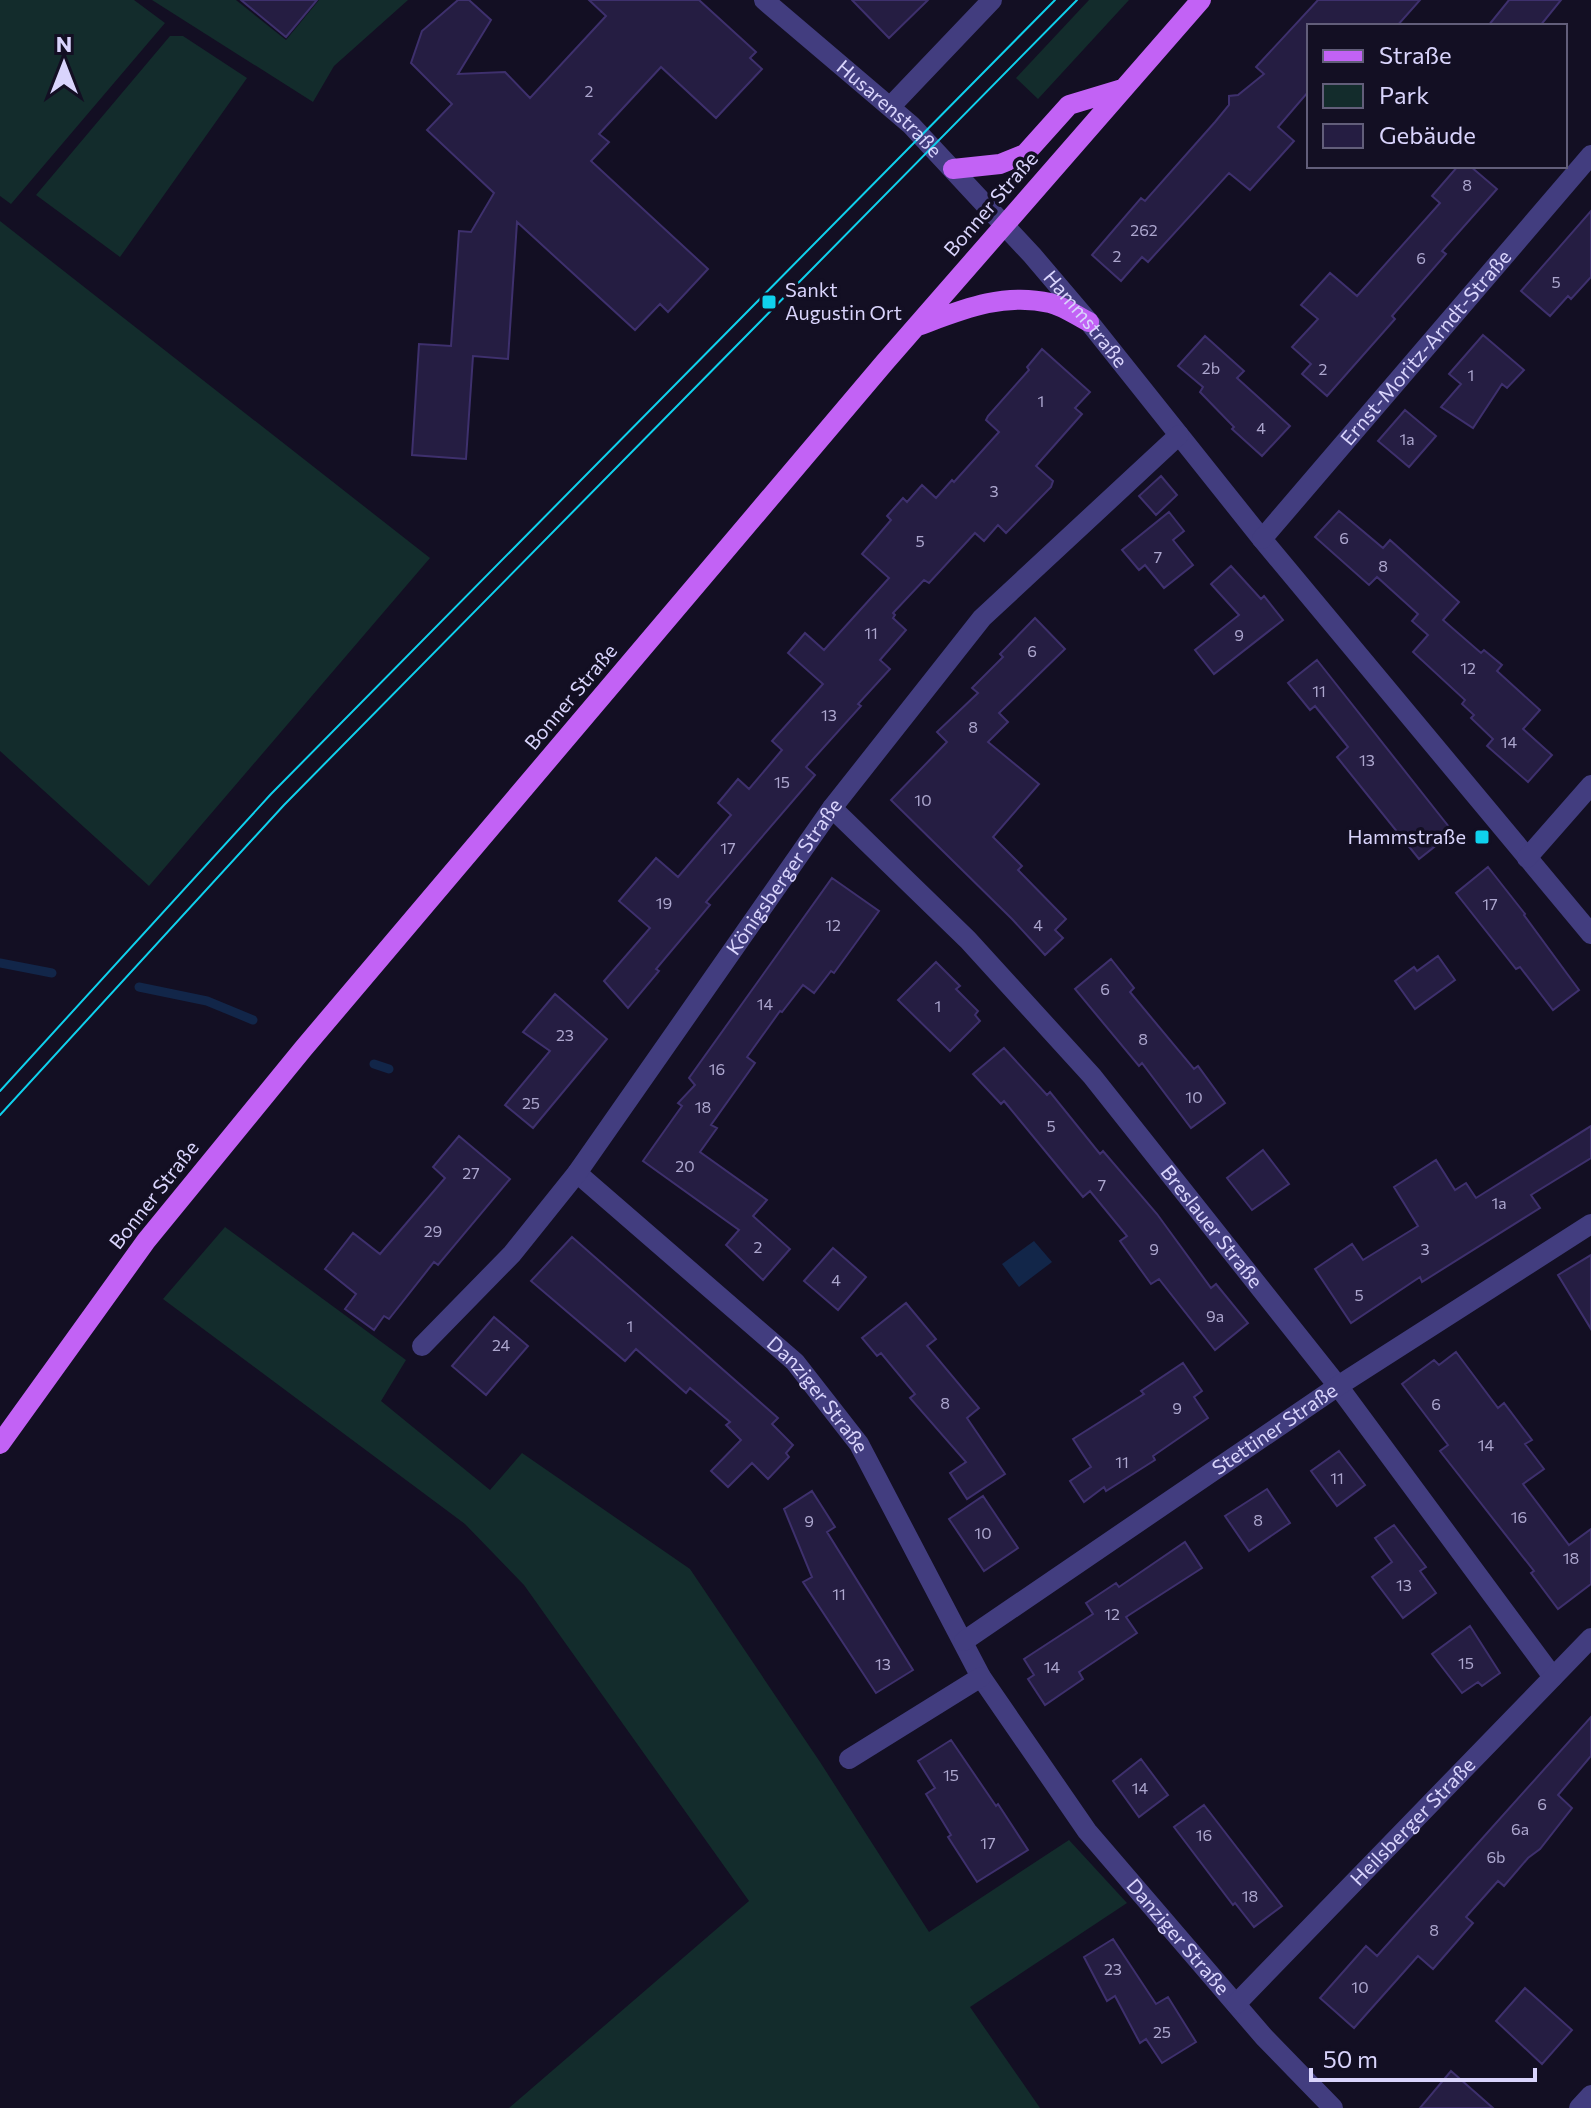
<svg xmlns="http://www.w3.org/2000/svg" width="1591" height="2108" viewBox="0 0 1591 2108" font-family="Commissioner,sans-serif">
<style>
.green{fill:#132c2c}
.water{fill:#122649}
.lines{fill:none;stroke-linecap:round;stroke-linejoin:round}
.stream{stroke:#122649;stroke-width:9}
.building{fill:#251d42;stroke:#3e306d;stroke-width:2}
.street{stroke:#423d7f;stroke-width:20}
.primary{stroke:#c262f5;stroke-width:20}
.tram{stroke:#0fd1ed;stroke-width:2}
.poi-dot{fill:#0fd1ed;stroke:#130f23;stroke-width:3}
.labels{text-anchor:middle;stroke-width:7;stroke-linejoin:round;paint-order:stroke}
.number-label{font-size:16px;fill:#aca6ce}
.street-label{font-size:20px;fill:#d9d4fc;stroke:#130f23}
.poi-label{font-size:20px;fill:#d9d4fc;stroke:#130f23;text-anchor:start}
</style>
<rect width="100%" height="100%" fill="#130f23"/>
<path class="green" d="M 0,0 L 134,0 L 165,23 L 11,204 L 0,196 Z
M 152,0 L 236,0 L 286,40 L 319,0 L 408,0 L 334,66 L 313,102 Z
M 1089,0 L 1129,0 L 1038,99 L 1016,78 Z
M 170,36 L 183,36 L 247,78 L 120,257 L 36,195 Z
M 0,221 L 430,558 L 149,886 L 0,751 Z
M 225,1227 L 406,1360 L 381,1401 L 490,1490 L 522,1453 L 690,1569 L 820,1762 L 929,1932 L 1069,1840 L 1127,1903 L 970,2007 L 1040,2108 L 509,2108 L 749,1901 L 524,1585 L 465,1524 L 163,1299 Z"/>
<path class="water" d="M 1034,1241 L 1052,1262 L 1019,1287 L 1002,1264 Z"/>
<g class="lines">
<path class="stream" d="M 0,963 L 52,973
M 139,987 L 207,1001 L 253,1020
M 374,1064 L 389,1069"/>
</g>
<path class="building" d="M 241,0 L 317,0 L 286,37 Z
M 458,0 L 469,0 L 491,20 L 458,74 L 505,72 L 530,98 L 606,16 L 589,0 L 699,0 L 756,52 L 750,58 L 762,69 L 716,118 L 661,67 L 599,134 L 609,142 L 591,161 L 708,269 L 668,312 L 660,304 L 635,330 L 517,222 L 508,359 L 473,356 L 466,459 L 412,455 L 419,344 L 451,346 L 459,231 L 471,232 L 494,193 L 427,130 L 452,104 L 411,63 L 422,31 Z
M 852,0 L 928,0 L 889,38 Z
M 1318,0 L 1420,0 L 1397,26 L 1309,26 L 1309,91 L 1278,127 L 1294,141 L 1250,190 L 1229,173 L 1148,262 L 1142,257 L 1121,281 L 1092,255 L 1141,198 L 1145,201 L 1215,122 L 1229,105 L 1229,96 L 1238,95 L 1264,74 L 1256,67 Z
M 1509,0 L 1561,0 L 1540,26 L 1488,26 Z
M 1458,166 L 1470,166 L 1497,189 L 1442,251 L 1446,254 L 1392,316 L 1395,319 L 1327,396 L 1302,374 L 1311,364 L 1292,347 L 1318,319 L 1301,305 L 1330,273 L 1357,296 L 1440,203 L 1432,196 Z
M 1591,211 L 1591,277 L 1571,299 L 1568,296 L 1550,316 L 1521,291 Z
M 1483,335 L 1524,370 L 1507,388 L 1502,384 L 1473,428 L 1441,407 L 1461,384 L 1449,374 Z
M 1205,336 L 1244,371 L 1237,378 L 1290,426 L 1262,456 L 1232,429 L 1234,427 L 1200,392 L 1203,387 L 1178,366 Z
M 1042,349 L 1090,392 L 1075,408 L 1082,414 L 1036,466 L 1053,481 L 1051,487 L 1006,533 L 998,525 L 984,541 L 975,533 L 929,583 L 924,580 L 893,613 L 895,615 L 893,618 L 906,630 L 880,660 L 890,669 L 858,704 L 861,706 L 806,767 L 815,775 L 706,902 L 710,905 L 656,969 L 659,971 L 628,1008 L 604,981 L 650,928 L 619,901 L 656,858 L 678,877 L 731,815 L 718,803 L 738,779 L 749,789 L 782,750 L 772,741 L 823,684 L 788,653 L 805,633 L 824,650 L 889,578 L 862,554 L 891,520 L 887,516 L 903,498 L 907,502 L 922,485 L 936,498 L 952,480 L 954,482 L 999,432 L 986,420 L 988,416 L 1029,370 L 1027,367 Z
M 1405,410 L 1436,436 L 1409,467 L 1378,441 Z
M 1161,476 L 1177,495 L 1156,515 L 1139,496 Z
M 1339,511 L 1383,548 L 1390,540 L 1459,602 L 1443,620 L 1481,653 L 1484,650 L 1502,665 L 1497,671 L 1540,710 L 1523,729 L 1552,755 L 1528,782 L 1487,746 L 1493,739 L 1471,718 L 1474,715 L 1462,704 L 1465,700 L 1413,652 L 1428,635 L 1412,621 L 1418,614 L 1377,577 L 1369,585 L 1315,537 Z
M 1169,512 L 1184,531 L 1173,540 L 1193,565 L 1164,588 L 1145,565 L 1139,570 L 1122,550 Z
M 1231,566 L 1261,599 L 1264,596 L 1283,620 L 1214,674 L 1195,650 L 1239,615 L 1211,584 Z
M 1035,618 L 1065,649 L 999,713 L 1008,722 L 988,742 L 1039,784 L 993,837 L 1022,866 L 1018,870 L 1066,919 L 1055,930 L 1063,938 L 1045,955 L 1012,919 L 891,800 L 947,742 L 937,732 L 978,693 L 972,688 L 1003,657 L 1000,654 Z
M 1317,660 L 1453,832 L 1419,859 L 1337,757 L 1348,747 L 1315,706 L 1310,710 L 1288,683 Z
M 1488,867 L 1525,914 L 1524,915 L 1579,990 L 1553,1010 L 1520,967 L 1516,969 L 1456,893 Z
M 832,878 L 879,911 L 834,973 L 831,971 L 814,993 L 803,985 L 782,1012 L 780,1011 L 747,1057 L 755,1063 L 711,1125 L 717,1128 L 700,1152 L 767,1200 L 753,1216 L 790,1249 L 763,1280 L 726,1245 L 739,1230 L 643,1161 L 682,1106 L 678,1103 L 695,1085 L 689,1078 Z
M 1438,956 L 1455,980 L 1415,1009 L 1395,981 L 1414,967 L 1417,971 Z
M 1111,959 L 1134,988 L 1130,992 L 1194,1069 L 1198,1066 L 1225,1103 L 1191,1128 L 1142,1063 L 1139,1066 L 1075,989 Z
M 936,962 L 960,986 L 956,989 L 978,1011 L 975,1015 L 980,1021 L 950,1051 L 898,1000 Z
M 555,994 L 607,1039 L 533,1128 L 505,1105 L 550,1051 L 523,1032 Z
M 1004,1048 L 1047,1095 L 1050,1092 L 1100,1154 L 1103,1151 L 1157,1214 L 1211,1288 L 1216,1284 L 1248,1323 L 1215,1350 L 1159,1279 L 1151,1284 L 1120,1241 L 1127,1236 L 1090,1191 L 1083,1197 L 1004,1101 L 1001,1104 L 973,1074 Z
M 1591,1126 L 1591,1158 L 1531,1195 L 1540,1208 L 1422,1282 L 1420,1277 L 1351,1323 L 1315,1269 L 1352,1244 L 1363,1260 L 1418,1226 L 1394,1187 L 1436,1160 L 1455,1190 L 1466,1183 L 1476,1198 Z
M 459,1136 L 510,1179 L 438,1265 L 434,1262 L 389,1319 L 384,1316 L 374,1330 L 345,1309 L 356,1294 L 325,1269 L 353,1233 L 380,1254 L 445,1178 L 433,1167 Z
M 1263,1150 L 1289,1184 L 1252,1210 L 1227,1178 Z
M 572,1237 L 778,1418 L 772,1424 L 793,1445 L 786,1453 L 789,1457 L 768,1479 L 752,1463 L 728,1487 L 711,1471 L 741,1440 L 726,1425 L 730,1422 L 690,1388 L 686,1393 L 636,1349 L 625,1361 L 531,1281 Z
M 833,1248 L 866,1277 L 838,1310 L 804,1281 Z
M 1591,1255 L 1591,1329 L 1558,1275 Z
M 906,1303 L 936,1339 L 927,1346 L 979,1408 L 967,1418 L 1005,1474 L 967,1499 L 950,1473 L 966,1462 L 910,1398 L 915,1394 L 881,1353 L 877,1356 L 862,1338 Z
M 494,1317 L 528,1346 L 486,1395 L 452,1366 Z
M 1456,1352 L 1498,1408 L 1504,1403 L 1532,1440 L 1525,1444 L 1544,1469 L 1523,1484 L 1569,1545 L 1591,1529 L 1591,1584 L 1558,1609 L 1531,1573 L 1534,1571 L 1440,1451 L 1448,1445 L 1402,1384 L 1434,1360 L 1439,1365 Z
M 1183,1363 L 1202,1391 L 1194,1397 L 1208,1418 L 1153,1456 L 1155,1460 L 1106,1491 L 1104,1487 L 1084,1502 L 1070,1481 L 1091,1467 L 1073,1439 L 1144,1394 L 1141,1391 Z
M 1339,1451 L 1365,1485 L 1337,1506 L 1311,1471 Z
M 1267,1489 L 1290,1523 L 1249,1551 L 1225,1516 Z
M 812,1491 L 835,1527 L 827,1532 L 913,1670 L 876,1693 L 803,1582 L 812,1577 L 784,1509 Z
M 983,1496 L 1018,1548 L 984,1571 L 949,1519 Z
M 1394,1525 L 1426,1567 L 1420,1571 L 1436,1593 L 1403,1618 L 1372,1577 L 1392,1562 L 1375,1538 Z
M 1185,1542 L 1202,1568 L 1126,1617 L 1137,1633 L 1079,1672 L 1083,1679 L 1045,1705 L 1028,1679 L 1034,1675 L 1024,1659 L 1093,1614 L 1086,1603 L 1116,1583 L 1119,1587 Z
M 1470,1626 L 1500,1673 L 1482,1686 L 1478,1682 L 1462,1693 L 1432,1654 Z
M 1591,1717 L 1591,1756 L 1558,1795 L 1572,1808 L 1540,1849 L 1528,1858 L 1504,1886 L 1498,1881 L 1466,1917 L 1473,1923 L 1433,1969 L 1418,1956 L 1354,2028 L 1320,1998 L 1366,1946 L 1377,1956 Z
M 951,1740 L 996,1806 L 998,1804 L 1028,1850 L 977,1882 L 948,1837 L 951,1835 L 926,1794 L 935,1788 L 918,1761 Z
M 1141,1759 L 1168,1795 L 1139,1817 L 1113,1781 Z
M 1204,1805 L 1282,1906 L 1254,1927 L 1235,1903 L 1233,1905 L 1174,1827 Z
M 1113,1939 L 1156,2004 L 1168,1997 L 1196,2042 L 1162,2063 L 1146,2039 L 1140,2043 L 1115,1996 L 1107,2001 L 1084,1957 Z
M 1525,1988 L 1572,2030 L 1542,2064 L 1496,2021 Z
M 1451,2071 L 1493,2108 L 1420,2108 Z"/>
<g class="lines">
<g class="street">
<path id="s1" d="M 764,0 L 911,125 L 1032,255 L 1089,322 L 1262,539 L 1591,934"/>
<path d="M 891,106 L 992,0"/>
<path id="s2" d="M 1262,539 L 1591,155"/>
<path id="s3" d="M 832,808 L 968,940 L 1092,1076 L 1338,1386 L 1553,1677"/>
<path d="M 1527,858 L 1591,785"/>
<path id="s4" d="M 577,1173 L 795,1362 L 859,1444 L 981,1677 L 1087,1831 L 1264,2037 L 1333,2108"/>
<path id="s5" d="M 422,1346 L 512,1254 L 577,1173 L 832,808 L 982,618 L 1179,435"/>
<path id="s6" d="M 964,1641 L 1338,1386 L 1591,1224"/>
<path d="M 849,1759 L 981,1677"/>
<path id="s7" d="M 1236,2004 L 1591,1638"/>
<path d="M 1579,2108 L 1591,2095"/>
</g>
<path class="primary" d="M 953,169 L 1000,164 L 1025,154 L 1069,105 L 1122,89
M 918,326 C 961,310 1003,292 1050,303 C 1063,306 1077,316 1089,322
M 0,1444 L 146,1241 L 303,1049 L 885,362 L 1201,0"/>
<path class="tram" d="M 0,1091 L 271,794 L 1055,0
M 0,1115 L 284,805 L 1077,0"/>
</g>
<g class="poi-dot">
<rect x="761" y="294" width="16" height="16" rx="4"/>
<rect x="1474" y="829" width="16" height="16" rx="4"/>
</g>
<g class="labels">
<g class="number-label">
<text x="589" y="97">2</text>
<text x="1467" y="191">8</text>
<text x="1144" y="236">262</text>
<text x="1117" y="262">2</text>
<text x="1421" y="264">6</text>
<text x="1556" y="288">5</text>
<text x="1211" y="374">2b</text>
<text x="1323" y="375">2</text>
<text x="1471" y="381">1</text>
<text x="1041" y="407">1</text>
<text x="1261" y="434">4</text>
<text x="1407" y="445">1a</text>
<text x="994" y="497">3</text>
<text x="1344" y="544">6</text>
<text x="920" y="547">5</text>
<text x="1158" y="563">7</text>
<text x="1383" y="572">8</text>
<text x="871" y="639">11</text>
<text x="1239" y="641">9</text>
<text x="1032" y="657">6</text>
<text x="1468" y="674">12</text>
<text x="1319" y="697">11</text>
<text x="829" y="721">13</text>
<text x="973" y="733">8</text>
<text x="1509" y="748">14</text>
<text x="1367" y="766">13</text>
<text x="782" y="788">15</text>
<text x="923" y="806">10</text>
<text x="728" y="854">17</text>
<text x="664" y="909">19</text>
<text x="1490" y="910">17</text>
<text x="833" y="931">12</text>
<text x="1038" y="931">4</text>
<text x="1105" y="995">6</text>
<text x="765" y="1010">14</text>
<text x="938" y="1012">1</text>
<text x="565" y="1041">23</text>
<text x="1143" y="1045">8</text>
<text x="717" y="1075">16</text>
<text x="1194" y="1103">10</text>
<text x="531" y="1109">25</text>
<text x="703" y="1113">18</text>
<text x="1051" y="1132">5</text>
<text x="685" y="1172">20</text>
<text x="471" y="1179">27</text>
<text x="1102" y="1191">7</text>
<text x="1499" y="1209">1a</text>
<text x="433" y="1237">29</text>
<text x="758" y="1253">2</text>
<text x="1154" y="1255">9</text>
<text x="1425" y="1255">3</text>
<text x="836" y="1286">4</text>
<text x="1359" y="1301">5</text>
<text x="1215" y="1322">9a</text>
<text x="630" y="1332">1</text>
<text x="501" y="1351">24</text>
<text x="945" y="1409">8</text>
<text x="1436" y="1410">6</text>
<text x="1177" y="1414">9</text>
<text x="1486" y="1451">14</text>
<text x="1122" y="1468">11</text>
<text x="1337" y="1484">11</text>
<text x="1519" y="1523">16</text>
<text x="1258" y="1526">8</text>
<text x="809" y="1527">9</text>
<text x="983" y="1539">10</text>
<text x="1571" y="1564">18</text>
<text x="1404" y="1591">13</text>
<text x="839" y="1600">11</text>
<text x="1112" y="1620">12</text>
<text x="1466" y="1669">15</text>
<text x="883" y="1670">13</text>
<text x="1052" y="1673">14</text>
<text x="951" y="1781">15</text>
<text x="1140" y="1794">14</text>
<text x="1542" y="1810">6</text>
<text x="1520" y="1835">6a</text>
<text x="1204" y="1841">16</text>
<text x="988" y="1849">17</text>
<text x="1496" y="1863">6b</text>
<text x="1250" y="1902">18</text>
<text x="1434" y="1936">8</text>
<text x="1113" y="1975">23</text>
<text x="1360" y="1993">10</text>
<text x="1162" y="2038">25</text>
</g>
<g class="street-label">
<text dy="7" stroke="none"><textPath href="#s1" startOffset="166">Husarenstraße</textPath></text>
<text transform="translate(991 204) rotate(-49)" y="7">Bonner Straße</text>
<text dy="7" stroke="none"><textPath href="#s1" startOffset="454">Hammstraße</textPath></text>
<text dy="7" stroke="none"><textPath href="#s2" startOffset="252">Ernst-Moritz-Arndt-Straße</textPath></text>
<text transform="translate(571 697) rotate(-50)" y="7">Bonner Straße</text>
<text dy="7" stroke="none"><textPath href="#s5" startOffset="594">Königsberger Straße</textPath></text>
<text transform="translate(154 1195) rotate(-52)" y="7">Bonner Straße</text>
<text dy="7" stroke="none"><textPath href="#s3" startOffset="566">Breslauer Straße</textPath></text>
<text dy="7" stroke="none"><textPath href="#s4" startOffset="328">Danziger Straße</textPath></text>
<text dy="7" stroke="none"><textPath href="#s6" startOffset="376">Stettiner Straße</textPath></text>
<text dy="7" stroke="none"><textPath href="#s7" startOffset="254">Heilsberger Straße</textPath></text>
<text dy="7" stroke="none"><textPath href="#s4" startOffset="982">Danziger Straße</textPath></text>
</g>
<g class="poi-label">
<text x="785" y="297">Sankt<tspan x="785" dy="23">Augustin Ort</tspan></text>
<text x="1466" y="844" text-anchor="end">Hammstraße</text>
</g>
</g>
<rect x="1307" y="24" width="260" height="144" fill="#130f23" stroke="#625e7a" stroke-width="2"/>
<rect x="1323" y="50" width="40" height="12" fill="#c262f5" stroke="#625e7a" stroke-width="2"/>
<text x="1379" y="64" font-size="24" fill="#d9d4fc">Straße</text>
<rect x="1323" y="84" width="40" height="24" fill="#132c2c" stroke="#625e7a" stroke-width="2"/>
<text x="1379" y="104" font-size="24" fill="#d9d4fc">Park</text>
<rect x="1323" y="124" width="40" height="24" fill="#251d42" stroke="#625e7a" stroke-width="2"/>
<text x="1379" y="144" font-size="24" fill="#d9d4fc">Gebäude</text>
<g transform="translate(64 64)" stroke="#130f23" stroke-width="6" paint-order="stroke">
<path d="M0-6L14 30L0 20L-14 30Z" fill="#d9d4fc"/>
<text y="-12" font-size="22" font-weight="bold" text-anchor="middle" fill="#d9d4fc">N</text>
</g>
<path d="M1311 2068v12h224v-12" fill="none" stroke="#d9d4fc" stroke-width="4"/>
<text x="1323" y="2068" font-size="24" fill="#d9d4fc" stroke="#130f23" stroke-width="6" paint-order="stroke">50 m</text>
</svg>
